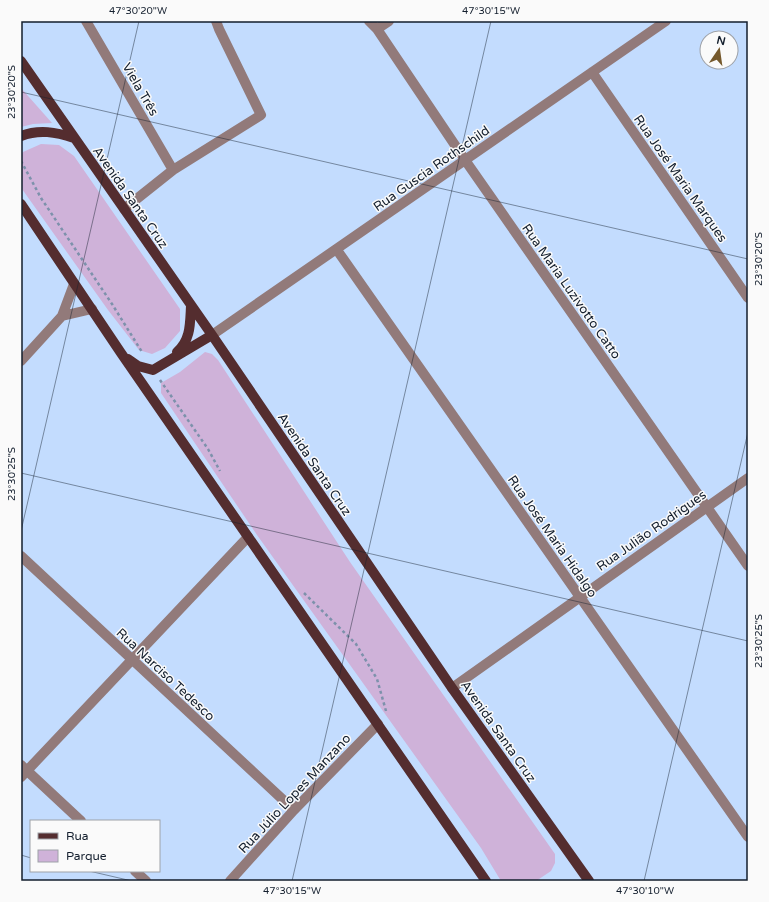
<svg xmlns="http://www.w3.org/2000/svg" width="769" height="902" viewBox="0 0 769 902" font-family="'Varela Round',sans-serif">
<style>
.green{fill:#cfb2d9}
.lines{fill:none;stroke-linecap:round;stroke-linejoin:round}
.path{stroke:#7d91ab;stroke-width:2.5;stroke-dasharray:3 3;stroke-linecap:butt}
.minor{stroke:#927a7a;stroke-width:10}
.major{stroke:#542d2f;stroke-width:10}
.ticks{fill:none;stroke:#131e2d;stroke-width:1;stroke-opacity:0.45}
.labels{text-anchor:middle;stroke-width:3;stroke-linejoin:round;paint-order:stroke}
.street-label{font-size:13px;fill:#131e2d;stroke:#fafafa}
.neatline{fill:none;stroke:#131e2d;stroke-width:1.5}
.ticks-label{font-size:10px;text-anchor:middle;fill:#131e2d}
</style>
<rect width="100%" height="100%" fill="#c3dcfe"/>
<path class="green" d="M 21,88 L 52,123 L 33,124 L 21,127 Z
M 41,144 L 59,145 L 74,156 L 180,309 L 180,331 L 165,348 L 152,354 L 139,350 L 108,310 L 22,189 L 21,185 L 21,156 L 23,152 Z
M 205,352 L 212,354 L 218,360 L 350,562 L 555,854 L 555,863 L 551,871 L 536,881 L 501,881 L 481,848 L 257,535 L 161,393 L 161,383 L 180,372 Z"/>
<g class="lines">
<path class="path" d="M 21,161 L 41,198 L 112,304 L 142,352
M 160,380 L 208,449 L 220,471
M 304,593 L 356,644 L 377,679 L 386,711"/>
<path class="minor" d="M 86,21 L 173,170
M 369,21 L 377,29 L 465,160 L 748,566
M 377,29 L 389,21
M 592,72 L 748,298
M 124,209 L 173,170 L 261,115 L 219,29 L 216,21
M 337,250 L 748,837
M 74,284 L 62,316 L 92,309
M 212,335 C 364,231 515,126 666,21
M 21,361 L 62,316
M 21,556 L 294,810
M 452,688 L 748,478
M 21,765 L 81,821
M 21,777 L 248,537
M 135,871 L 146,881
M 230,881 L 294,810 L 378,724"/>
<path class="major" d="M 21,61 L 212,335 L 452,688 L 589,881
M 21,136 C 39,129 56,132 74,138
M 21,204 L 121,353 L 486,881
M 177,352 C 191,340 190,323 191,306
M 128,359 L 138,366 L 153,370 L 212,335"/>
</g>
<path class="ticks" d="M 21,92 L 748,259M 21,473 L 748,641M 21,531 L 139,21M 21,855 L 31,858M 89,871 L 132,881M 292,881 L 491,21M 644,881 L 748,432"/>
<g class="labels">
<g class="street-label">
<text transform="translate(141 89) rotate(60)" y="5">Viela Três</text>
<text transform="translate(431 168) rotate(-35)" y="5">Rua Guscia Rothschild</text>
<text transform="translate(681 178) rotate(55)" y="5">Rua José Maria Marques</text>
<text transform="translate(131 197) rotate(55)" y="5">Avenida Santa Cruz</text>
<text transform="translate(572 291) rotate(55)" y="5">Rua Maria Luzivotto Catto</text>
<text transform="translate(315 464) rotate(56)" y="5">Avenida Santa Cruz</text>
<text transform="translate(651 530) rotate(-35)" y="5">Rua Julião Rodrigues</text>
<text transform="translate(553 536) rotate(55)" y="5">Rua José Maria Hidalgo</text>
<text transform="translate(166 674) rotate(43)" y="5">Rua Narciso Tedesco</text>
<text transform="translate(499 731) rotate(55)" y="5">Avenida Santa Cruz</text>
<text transform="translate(294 793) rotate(-47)" y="5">Rua Júlio Lopes Manzano</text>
</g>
</g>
<rect width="769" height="902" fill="none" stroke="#fafafa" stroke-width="44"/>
<rect x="30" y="820" width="130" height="52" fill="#fafafa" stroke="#9ea2a8"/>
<rect x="38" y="833" width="20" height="6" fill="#542d2f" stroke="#9ea2a8"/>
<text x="66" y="840" font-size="12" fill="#131e2d">Rua</text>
<rect x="38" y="850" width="20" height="12" fill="#cfb2d9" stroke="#9ea2a8"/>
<text x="66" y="860" font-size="12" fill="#131e2d">Parque</text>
<g transform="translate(719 50) rotate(13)"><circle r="19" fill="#fafafa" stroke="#9ea2a8"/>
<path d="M0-3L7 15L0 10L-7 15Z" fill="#75592c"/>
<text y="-6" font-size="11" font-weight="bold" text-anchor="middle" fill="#131e2d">N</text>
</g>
<rect x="22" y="22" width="725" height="858" class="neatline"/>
<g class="ticks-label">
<text x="138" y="14">47°30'20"W</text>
<text x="491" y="14">47°30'15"W</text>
<text transform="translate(11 92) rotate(-90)" y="4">23°30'20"S</text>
<text transform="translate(758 259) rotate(-90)" y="4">23°30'20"S</text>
<text transform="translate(11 474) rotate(-90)" y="4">23°30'25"S</text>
<text transform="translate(758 641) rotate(-90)" y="4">23°30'25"S</text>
<text x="292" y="894">47°30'15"W</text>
<text x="645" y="894">47°30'10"W</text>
</g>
</svg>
